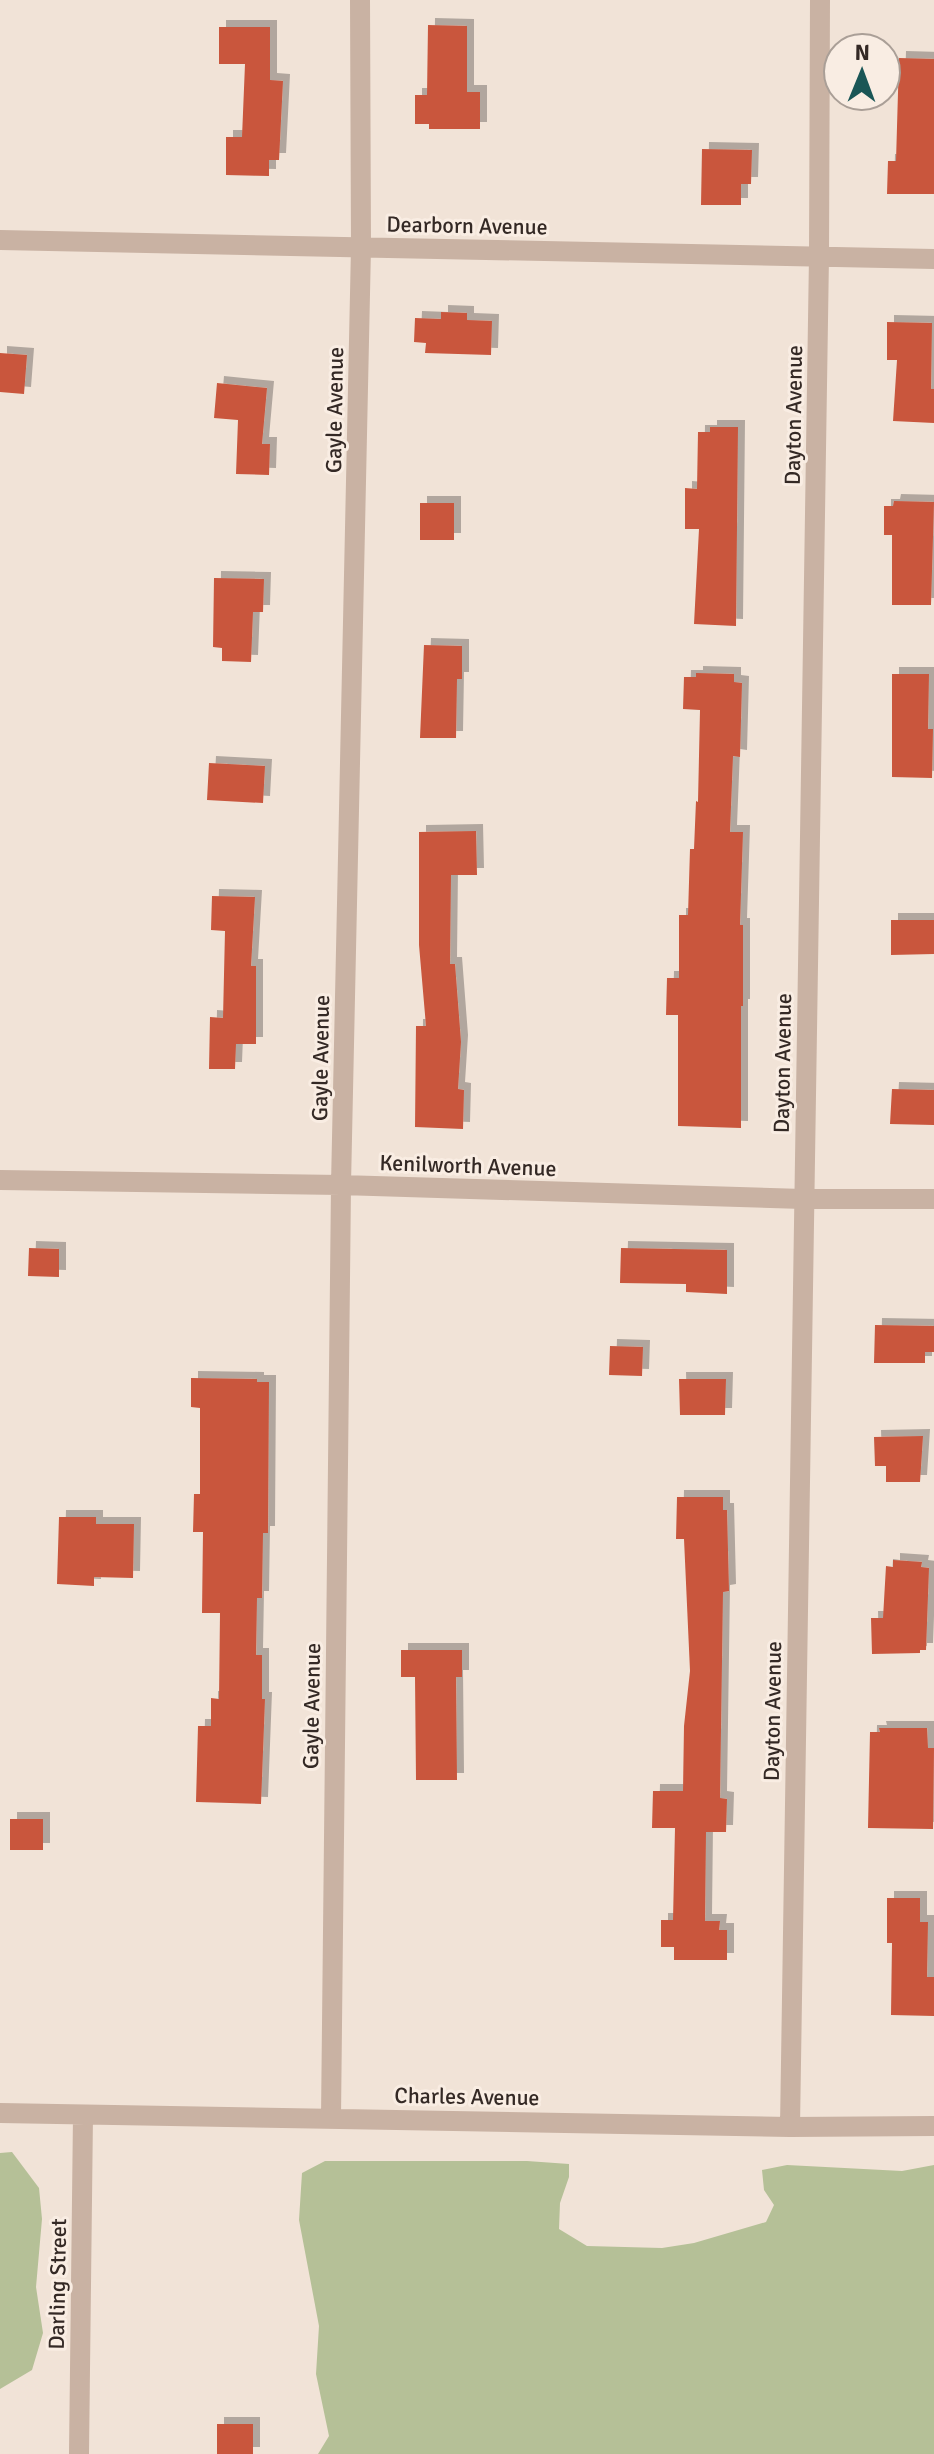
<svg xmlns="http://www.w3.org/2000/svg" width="934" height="2454" viewBox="0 0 934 2454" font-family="Signika,sans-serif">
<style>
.green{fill:#b5c097}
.building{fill:#c9563d;filter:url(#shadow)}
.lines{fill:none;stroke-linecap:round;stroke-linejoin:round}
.street{stroke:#c9b2a3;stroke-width:20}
.labels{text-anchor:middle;stroke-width:6;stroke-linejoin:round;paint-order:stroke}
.street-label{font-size:22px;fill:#342925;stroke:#f9ede3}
</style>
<defs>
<filter id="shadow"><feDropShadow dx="7" dy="-7" stdDeviation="0" flood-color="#0004"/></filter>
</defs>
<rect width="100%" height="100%" fill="#f1e3d7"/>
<path class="green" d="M 12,2152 L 39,2188 L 42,2219 L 36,2287 L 43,2333 L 32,2370 L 0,2389 L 0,2153 Z
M 325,2161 L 527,2161 L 569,2164 L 569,2177 L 560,2203 L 559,2229 L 587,2246 L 662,2248 L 694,2243 L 766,2222 L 774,2205 L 764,2190 L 762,2170 L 787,2165 L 902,2171 L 934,2165 L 934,2454 L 318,2454 L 329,2436 L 316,2374 L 319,2326 L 299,2220 L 302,2173 Z"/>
<path class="building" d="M 428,25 L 467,26 L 467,92 L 480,92 L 480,129 L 429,129 L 429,124 L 415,124 L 415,95 L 427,95 Z
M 219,27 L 270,27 L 270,80 L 283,81 L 279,160 L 269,160 L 269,176 L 226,175 L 226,137 L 242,137 L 245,64 L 219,64 Z
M 899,58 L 934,59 L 934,194 L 887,194 L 888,161 L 896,161 Z
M 702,149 L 752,150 L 751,184 L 741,184 L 741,205 L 701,205 Z
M 441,312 L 467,313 L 467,320 L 492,321 L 491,355 L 425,353 L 426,343 L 414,342 L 415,318 L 441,319 Z
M 887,322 L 932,323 L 931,389 L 934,389 L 934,423 L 893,421 L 897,360 L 887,360 Z
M 0,353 L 27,355 L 24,394 L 0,392 Z
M 217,383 L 267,388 L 262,444 L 270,444 L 269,475 L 236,474 L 238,420 L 214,418 Z
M 710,427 L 738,427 L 736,626 L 694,624 L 699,529 L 685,529 L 685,488 L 697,489 L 698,432 L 710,432 Z
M 894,501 L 934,502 L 931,605 L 892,605 L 892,535 L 884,535 L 884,506 L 893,506 Z
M 420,503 L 454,503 L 454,540 L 420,540 Z
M 214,578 L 264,579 L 263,612 L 253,612 L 251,662 L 222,661 L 222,648 L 213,647 Z
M 424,645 L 462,646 L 462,679 L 457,679 L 456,738 L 420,738 Z
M 696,673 L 734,674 L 734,682 L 742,683 L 740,757 L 733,756 L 730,832 L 743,832 L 740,925 L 743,925 L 743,1006 L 741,1006 L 741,1128 L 678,1126 L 678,1015 L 666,1015 L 667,978 L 679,978 L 679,915 L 688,915 L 690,849 L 694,849 L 696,801 L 698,802 L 700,710 L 683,709 L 684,677 L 696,677 Z
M 892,674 L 929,674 L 928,729 L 933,729 L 932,778 L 892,777 Z
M 209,763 L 265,766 L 263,803 L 207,800 Z
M 476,831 L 477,875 L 451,875 L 450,964 L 455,964 L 461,1042 L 458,1089 L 464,1090 L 463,1129 L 415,1127 L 416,1026 L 426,1026 L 419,945 L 419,832 Z
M 212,896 L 255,897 L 251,966 L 256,966 L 256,1044 L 236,1044 L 235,1069 L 209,1069 L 210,1017 L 223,1018 L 225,931 L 211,930 Z
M 891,920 L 934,920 L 934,954 L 891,955 Z
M 892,1089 L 934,1090 L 934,1125 L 890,1124 Z
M 29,1248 L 59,1249 L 59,1277 L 28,1276 Z
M 621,1248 L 727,1250 L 727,1294 L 686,1292 L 686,1284 L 620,1283 Z
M 875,1325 L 934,1326 L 934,1352 L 925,1352 L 925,1363 L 874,1363 Z
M 610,1346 L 643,1347 L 642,1376 L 609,1375 Z
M 191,1378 L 257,1379 L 257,1382 L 269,1382 L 268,1533 L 263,1533 L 262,1598 L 257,1598 L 256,1655 L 262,1655 L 262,1699 L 265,1699 L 261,1804 L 196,1802 L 198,1726 L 211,1726 L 211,1698 L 219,1699 L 220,1613 L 202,1613 L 203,1532 L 193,1532 L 194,1494 L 200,1494 L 200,1408 L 191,1407 Z
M 679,1379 L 726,1379 L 725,1415 L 680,1415 Z
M 923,1436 L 920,1482 L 886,1482 L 886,1466 L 875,1466 L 874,1437 Z
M 677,1497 L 723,1497 L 723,1510 L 727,1510 L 729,1591 L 723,1592 L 720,1798 L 727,1799 L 726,1832 L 706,1832 L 705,1921 L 720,1921 L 719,1930 L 727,1930 L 727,1960 L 674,1960 L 674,1947 L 661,1947 L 661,1920 L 673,1920 L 675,1828 L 652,1828 L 653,1791 L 683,1791 L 684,1726 L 690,1671 L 684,1539 L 676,1539 Z
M 59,1517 L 96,1517 L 96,1524 L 134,1524 L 133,1578 L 94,1577 L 94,1586 L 57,1584 Z
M 893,1560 L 922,1562 L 921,1567 L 929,1568 L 926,1650 L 920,1650 L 920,1653 L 872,1654 L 871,1618 L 883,1618 L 886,1566 L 893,1567 Z
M 401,1650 L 462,1650 L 462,1677 L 456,1677 L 457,1780 L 416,1780 L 415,1677 L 401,1677 Z
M 879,1728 L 927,1728 L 928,1748 L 934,1748 L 933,1829 L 868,1828 L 870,1732 L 880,1732 Z
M 10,1819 L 43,1819 L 43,1850 L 10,1850 Z
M 887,1898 L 920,1898 L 920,1922 L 928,1922 L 927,1977 L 934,1977 L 934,2016 L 891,2015 L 892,1943 L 887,1943 Z
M 217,2424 L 253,2424 L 253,2454 L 217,2454 Z"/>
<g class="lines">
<path class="street" d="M 0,240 L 934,259
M 0,1180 L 341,1185 L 803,1199 L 934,1199
M 0,2113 L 790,2127 L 934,2126
M 331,2118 L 341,1185 L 361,247 L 360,0
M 790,2127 L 819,256 L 820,0
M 79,2454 L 83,2115"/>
</g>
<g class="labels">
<g class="street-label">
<text transform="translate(467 225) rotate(1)" y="8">Dearborn Avenue</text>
<text transform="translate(334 410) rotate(-89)" y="8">Gayle Avenue</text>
<text transform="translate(793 415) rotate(-89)" y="8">Dayton Avenue</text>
<text transform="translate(320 1058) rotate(-89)" y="8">Gayle Avenue</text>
<text transform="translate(782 1063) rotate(-89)" y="8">Dayton Avenue</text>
<text transform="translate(468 1165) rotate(2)" y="8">Kenilworth Avenue</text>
<text transform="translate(311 1706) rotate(-89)" y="8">Gayle Avenue</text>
<text transform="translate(772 1711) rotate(-89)" y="8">Dayton Avenue</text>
<text transform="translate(467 2096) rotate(1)" y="8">Charles Avenue</text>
<text transform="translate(57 2284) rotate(-89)" y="8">Darling Street</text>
</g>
</g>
<g transform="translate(862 72) rotate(1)"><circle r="38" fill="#f9ede3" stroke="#aa9f97" stroke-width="2"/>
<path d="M0-6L14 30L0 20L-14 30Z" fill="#1a5656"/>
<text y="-12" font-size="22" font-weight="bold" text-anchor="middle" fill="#342925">N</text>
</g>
</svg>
